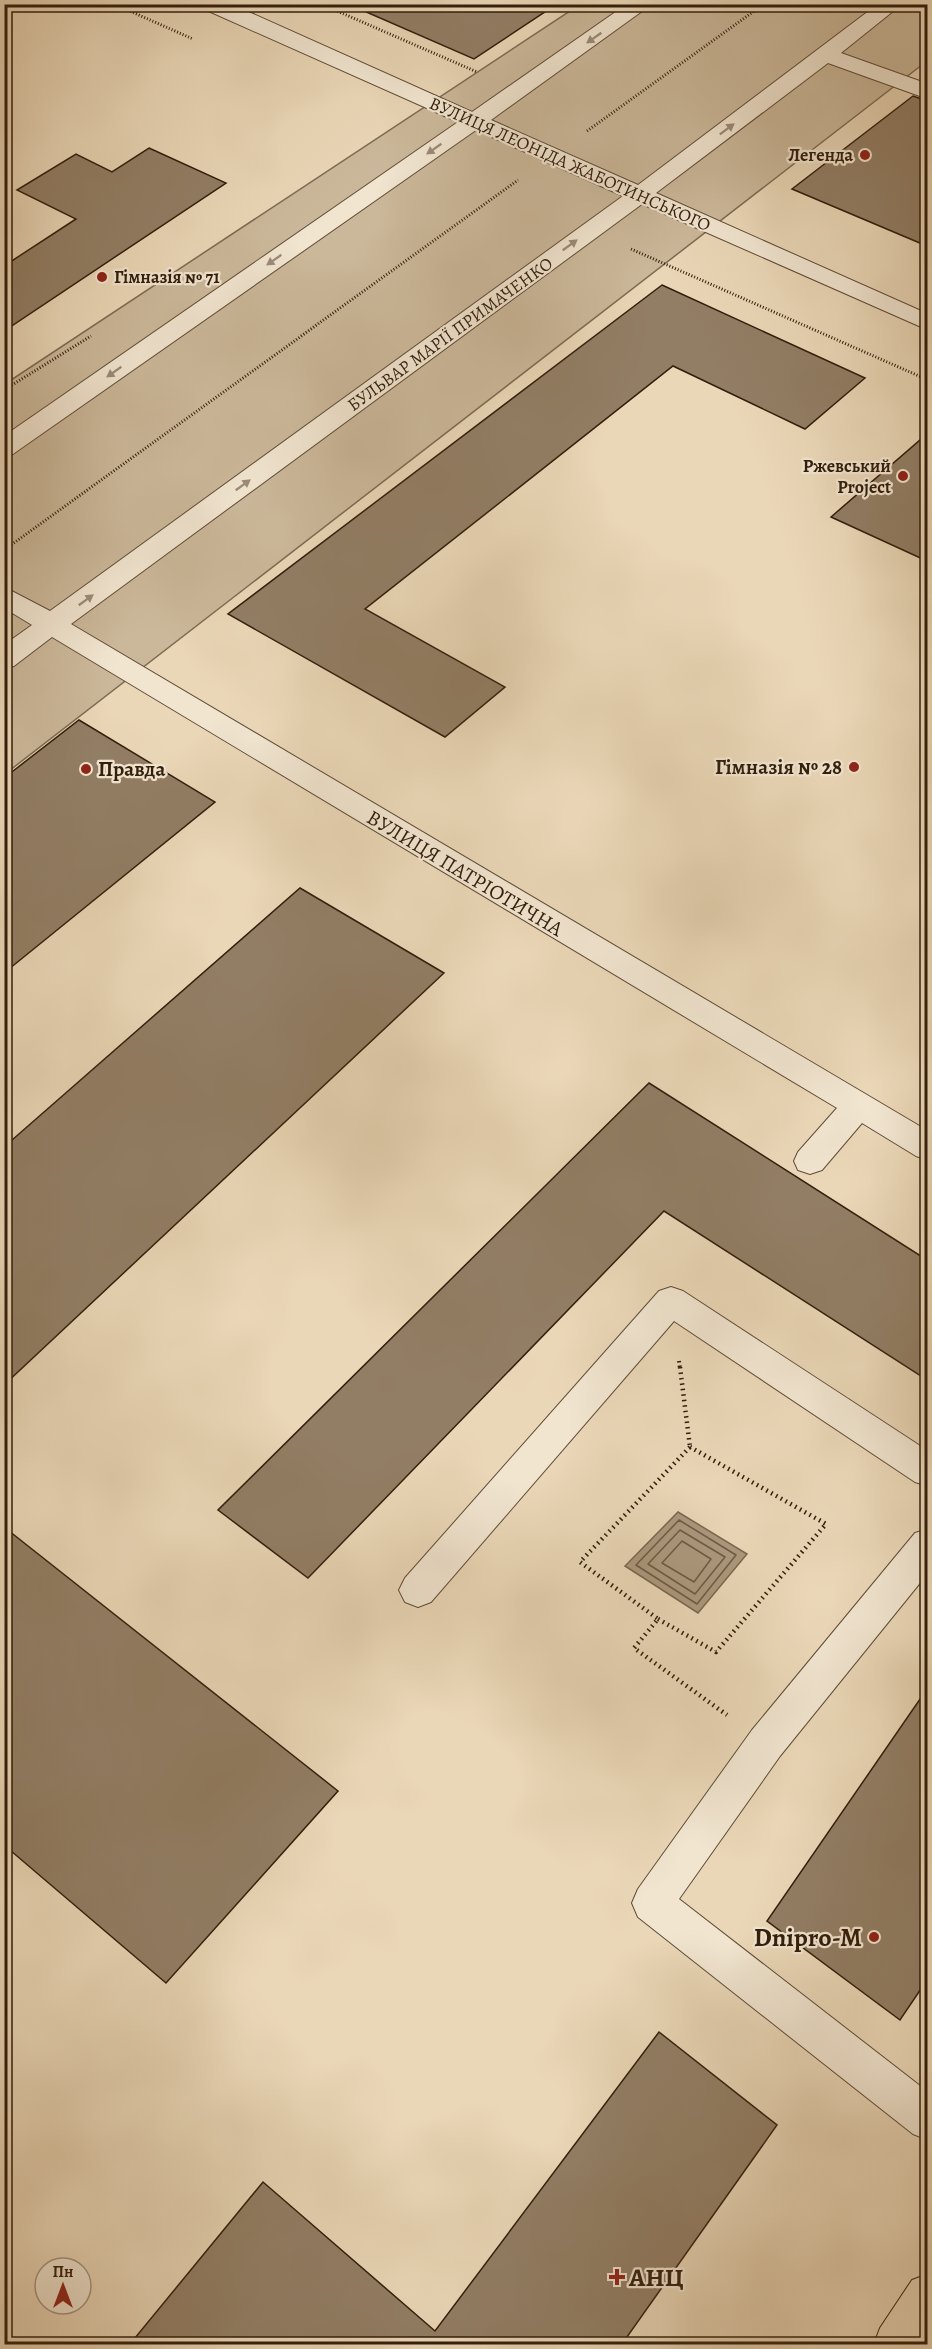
<svg xmlns="http://www.w3.org/2000/svg" width="932" height="2349" viewBox="0 0 932 2349" font-family="Alegreya,serif">
<style>
.green{fill:#cbb89a;stroke:#7e6b53;stroke-width:1.5}
.water{fill:#ab987d;stroke:#7b6750;stroke-width:1.5}
.lines{fill:none;stroke-linecap:round;stroke-linejoin:round}
.shore{stroke:#6e5b44;stroke-width:1.5}
.building{fill:#927e65;stroke:#321e0c;stroke-width:1.5}
.minor-casing{stroke:#604c37;stroke-width:2}
.major-casing{stroke:#321e0c;stroke-width:2}
.path-far2{stroke:#321e0c;stroke-width:3;stroke-dasharray:1 2;stroke-linecap:butt}
.path-far1{stroke:#321e0c;stroke-width:4;stroke-dasharray:1.5 3;stroke-linecap:butt}
.path{stroke:#321e0c;stroke-width:4.5;stroke-dasharray:1.5 4;stroke-linecap:butt}
.minor{fill:#f1e5d0;fill-rule:evenodd}
.major{fill:#ead7b7;fill-rule:evenodd}
.oneway{fill:#9b8b78}
.poi-dot{fill:#8f2418;stroke:#f1e5d0;stroke-width:2}
.labels{text-anchor:middle;stroke-width:4.5;stroke-linejoin:round;paint-order:stroke}
.far-poi-label{font-size:18px;font-weight:bold;fill:#321e0c;stroke:#f1e5d0;text-anchor:end}
.far-street-label{font-size:18px;fill:#321e0c;stroke:#f1e5d0}
.poi-label{font-size:21px;font-weight:bold;fill:#321e0c;stroke:#f1e5d0;text-anchor:end}
.street-label{font-size:21px;fill:#321e0c;stroke:#f1e5d0}
.near-poi-label{font-size:26px;font-weight:bold;fill:#321e0c;stroke:#f1e5d0;text-anchor:end}
</style>
<rect width="100%" height="100%" fill="#ead7b7"/>
<filter id="stains"><feTurbulence type="fractalNoise" baseFrequency=".00333" numOctaves="4"/><feColorMatrix values="0 0 0 0 .2 0 0 0 0 .09 0 0 0 0 .02 0 0 0 .5 -.17"/></filter>
<radialGradient id="worn" r=".72"><stop offset=".6" stop-color="#630" stop-opacity="0"/><stop offset="1" stop-color="#630" stop-opacity=".3"/></radialGradient>
<path class="green" d="M 579,5 L 927,5 L 927,61 L 5,774 L 5,384 Z"/>
<path class="water" d="M 678,1512 L 747,1554 L 698,1613 L 625,1566 Z"/>
<g class="lines">
<path class="shore" d="M 679,1520 L 736,1555 L 697,1604 L 636,1565 Z
M 680,1530 L 725,1557 L 695,1594 L 648,1564 Z
M 682,1541 L 711,1559 L 694,1582 L 662,1563 Z"/>
</g>
<path class="building" d="M 348,4 L 557,4 L 474,59 Z
M 913,96 L 927,101 L 927,246 L 792,189 Z
M 149,148 L 226,183 L 4,331 L 4,266 L 76,219 L 17,190 L 76,154 L 112,172 Z
M 662,285 L 865,378 L 805,429 L 673,366 L 365,609 L 505,687 L 445,737 L 228,614 Z
M 927,434 L 927,561 L 831,517 Z
M 79,720 L 215,802 L 4,973 L 4,778 Z
M 300,888 L 444,973 L 4,1385 L 4,1147 Z
M 649,1083 L 927,1260 L 927,1380 L 664,1211 L 308,1578 L 218,1510 Z
M 4,1527 L 338,1791 L 166,1983 L 4,1845 Z
M 927,1689 L 927,1980 L 900,2020 L 767,1921 Z
M 659,2032 L 777,2125 L 622,2344 L 130,2344 L 263,2182 L 435,2331 Z"/>
<g class="lines">
<g class="minor-casing">
<path id="minor" d="M 202,4 L 231,4 L 472,112 L 627,4 L 652,4 L 491,120 L 638,185 L 878,4 L 902,4 L 841,53 L 928,84 L 928,99 L 828,63 L 656,193 L 928,314 L 928,330 L 642,204 L 71,624 L 928,1131 L 928,1160 L 916,1156 L 862,1123 L 822,1170 L 810,1174 L 798,1170 L 794,1161 L 798,1152 L 837,1108 L 52,637 L 14,666 L 4,668 L 4,645 L 32,625 L 4,608 L 4,587 L 50,611 L 623,196 L 476,130 L 13,454 L 4,456 L 4,436 L 458,122 L 204,9 Z
M 671,1287 L 683,1291 L 928,1451 L 928,1486 L 915,1482 L 674,1321 L 431,1602 L 418,1607 L 405,1602 L 399,1590 L 405,1578 L 659,1291 Z
M 928,1529 L 928,1573 L 780,1756 L 679,1899 L 928,2092 L 928,2140 L 913,2134 L 638,1917 L 632,1903 L 638,1889 L 752,1730 L 915,1533 Z"/>
</g>
<g class="major-casing">
<path id="major" d="M 928,2274 L 928,2336 L 922,2344 L 874,2344 L 880,2328 L 912,2280 Z"/>
</g>
<path class="path-far2" d="M 114,4 L 193,39
M 321,4 L 477,72
M 587,131 L 764,4
M 631,249 L 928,380
M 4,390 L 91,336
M 4,550 L 518,180"/>
<path class="path-far1" d="M 679,1361 L 680,1369"/>
<path class="path" d="M 680,1367 L 690,1447
M 690,1447 L 580,1562 L 658,1619 L 634,1648 L 727,1715
M 658,1619 L 716,1652 L 826,1524 L 690,1447"/>
<use href="#minor" class="minor"/>
<use href="#major" class="major"/>
</g>
<defs><path id="oneway-solid" d="M-6-.8H1V-3.2L6.5 0L1 3.2V.8H-6Z" transform="scale(1.5)"/></defs>
<g class="oneway">
<use href="#oneway-solid" transform="translate(594 38) rotate(145)"/>
<use href="#oneway-solid" transform="translate(727 129) rotate(-37)"/>
<use href="#oneway-solid" transform="translate(434 149) rotate(145)"/>
<use href="#oneway-solid" transform="translate(570 245) rotate(-36)"/>
<use href="#oneway-solid" transform="translate(274 260) rotate(145)"/>
<use href="#oneway-solid" transform="translate(114 372) rotate(145)"/>
<use href="#oneway-solid" transform="translate(243 485) rotate(-36)"/>
<use href="#oneway-solid" transform="translate(86 600) rotate(-36)"/>
</g>
<g class="poi-dot">
<circle cx="865" cy="155" r="6"/>
<circle cx="102" cy="277" r="6"/>
<circle cx="903" cy="476" r="6"/>
<circle cx="854" cy="767" r="6"/>
<circle cx="86" cy="769" r="6"/>
<circle cx="874" cy="1937" r="6"/>
<path d="M614 2268h6v6h6v6h-6v6h-6v-6h-6v-6h6z"/>
</g>
<g class="labels">
<g class="far-poi-label">
<text x="853" y="161">Легенда</text>
<text x="114" y="283" text-anchor="start">Гімназія № 71</text>
<text x="891" y="472">Ржевський<tspan x="891" dy="21">Project</tspan></text>
</g>
<g class="far-street-label">
<text transform="translate(570 164) rotate(24)" y="6">ВУЛИЦЯ ЛЕОНІДА ЖАБОТИНСЬКОГО</text>
<text transform="translate(450 334) rotate(-36)" y="6">БУЛЬВАР МАРІЇ ПРИМАЧЕНКО</text>
</g>
<g class="poi-label">
<text x="842" y="774">Гімназія № 28</text>
<text x="98" y="776" text-anchor="start">Правда</text>
</g>
<g class="street-label">
<text transform="translate(465 873) rotate(31)" y="7">ВУЛИЦЯ ПАТРІОТИЧНА</text>
</g>
<g class="near-poi-label">
<text x="862" y="1946">Dnipro-M</text>
<text x="629" y="2286" text-anchor="start">АНЦ</text>
</g>
</g>
<rect width="932" height="2349" fill="none" stroke="#ead7b7" stroke-width="24"/>
<rect x="6" y="6" width="920" height="2337" fill="none" stroke="#321e0c" stroke-width="3"/>
<rect x="12" y="12" width="908" height="2325" fill="none" stroke="#321e0c" stroke-width="1.5"/>
<g transform="translate(63 2286)"><circle r="28" fill="#f1e5d0" stroke="#a59582" stroke-width="1.5"/>
<path d="M0-4.5L10 22L0 15L-10 22Z" fill="#8f2418"/>
<text y="-9" font-size="16" font-weight="bold" text-anchor="middle" fill="#321e0c">Пн</text>
</g>
<rect width="100%" height="100%" filter="url(#stains)"/>
<rect width="100%" height="100%" fill="url(#worn)"/>
</svg>
